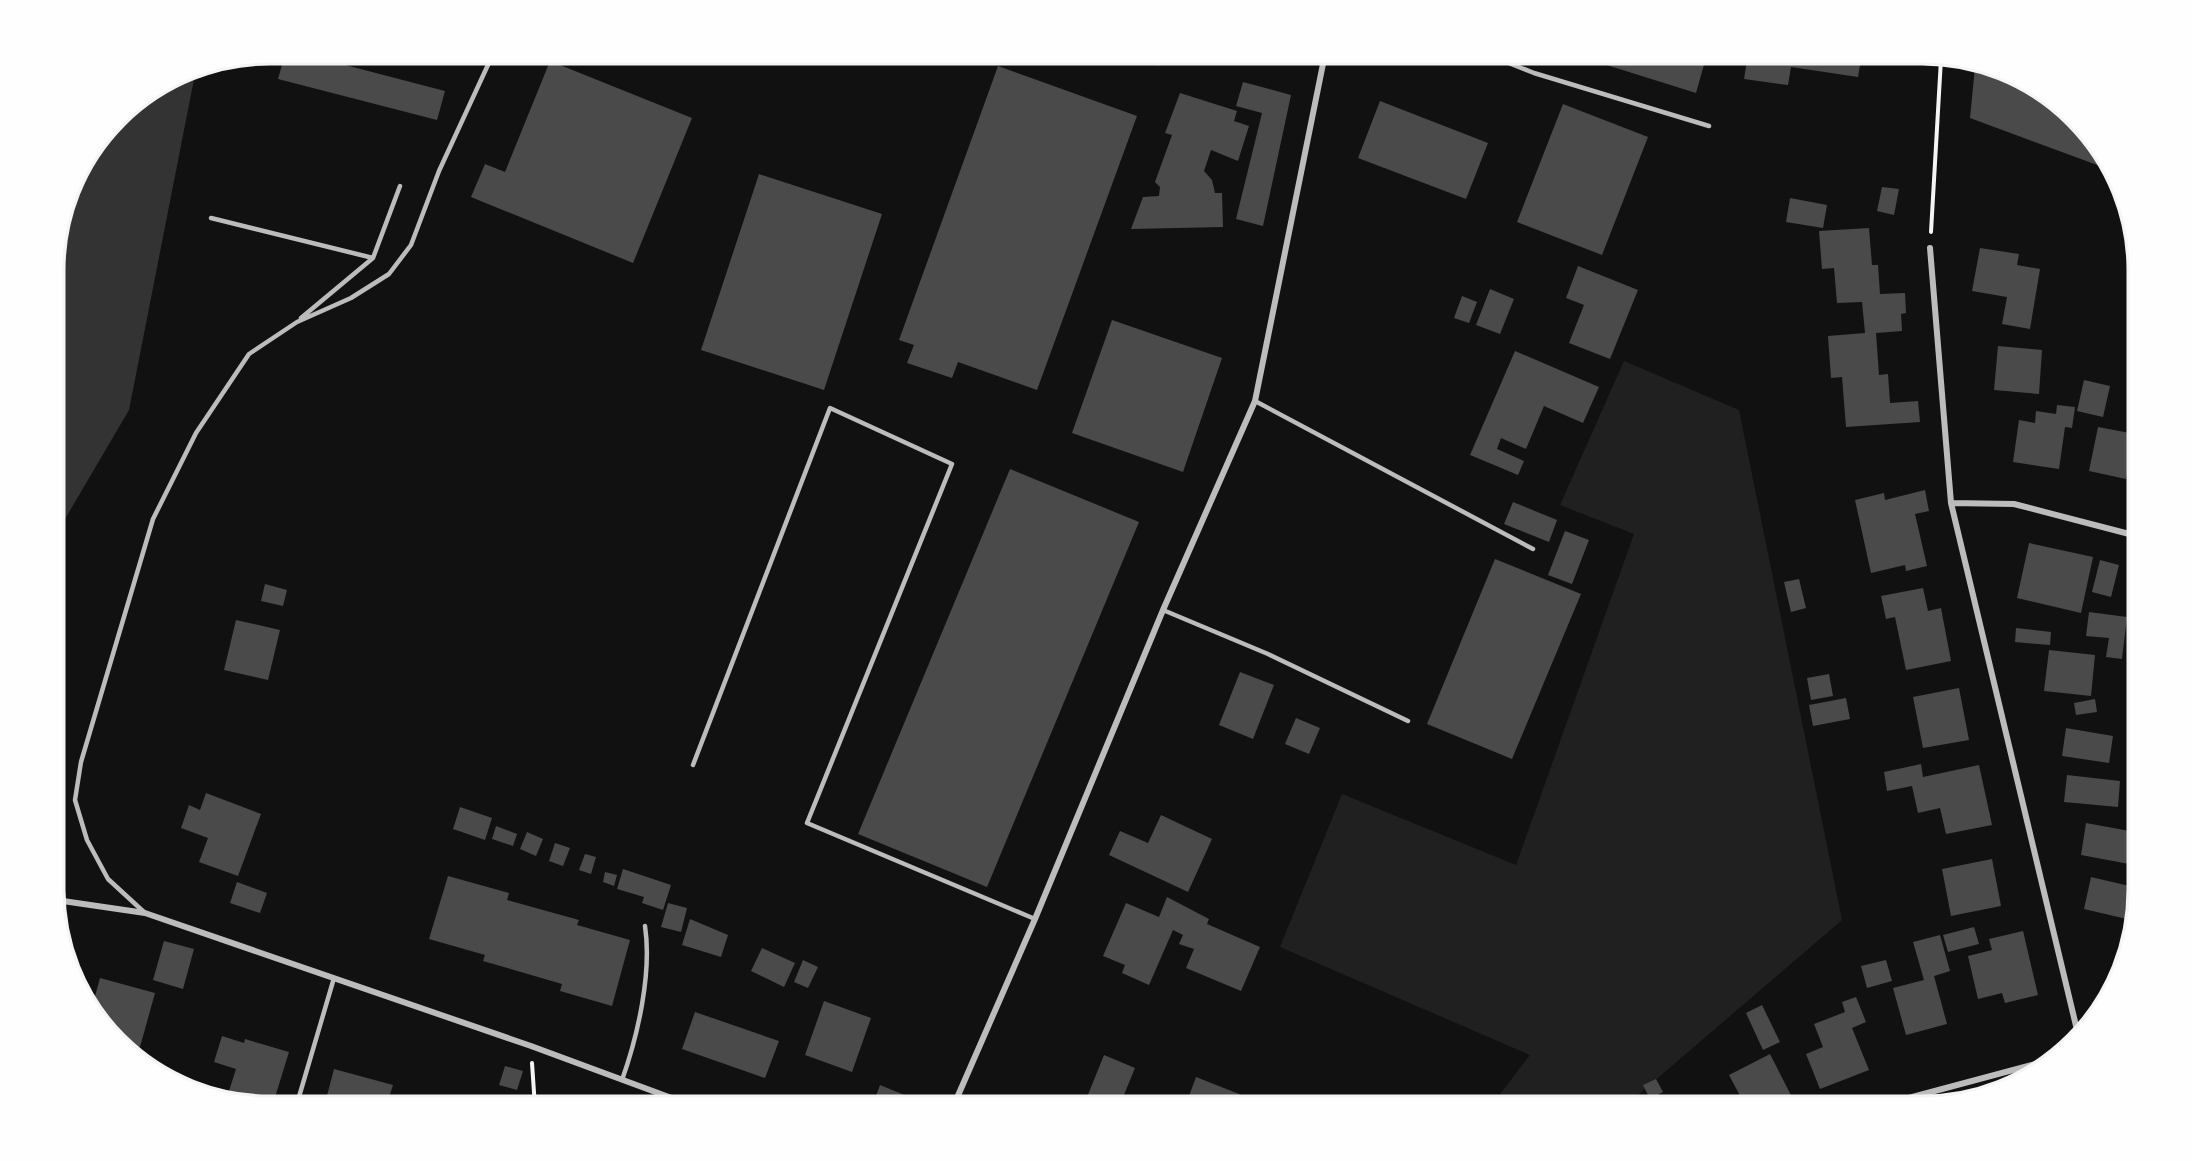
<svg xmlns="http://www.w3.org/2000/svg" width="2192" height="1161" viewBox="0 0 2192 1161" font-family="'DM Sans',sans-serif">
<style>
.green{fill:#202020}
.water{fill:#333}
.building{fill:#4a4a4a}
.lines{fill:none;stroke-linecap:round;stroke-linejoin:round}
.path{stroke:#f5f5f5;stroke-width:4}
.service{stroke:#bcbcbc;stroke-width:4.5}
.minor{stroke:#bcbcbc;stroke-width:6}
.rim{fill:none;stroke:#f5f5f5;stroke-width:3}
</style>
<rect width="100%" height="100%" fill="#111"/>
<path class="green" d="M 1624,361 L 1739,410 L 1842,920 L 1624,1107 L 1490,1107 L 1530,1055 L 1280,947 L 1342,794 L 1516,865 L 1634,534 L 1560,505 Z"/>
<path class="water" d="M 196,69 L 129,410 L 55,536 L 54,256 L 76,175 L 128,108 L 188,70 Z"/>
<path class="building" d="M 285,54 L 303,54 L 445,91 L 437,120 L 278,79 Z
M 1582,54 L 1707,54 L 1696,93 L 1581,57 Z
M 1748,54 L 1862,54 L 1858,77 L 1791,67 L 1788,85 L 1744,79 Z
M 550,61 L 692,118 L 633,263 L 471,197 L 485,164 L 505,172 Z
M 998,66 L 1137,116 L 1037,390 L 958,362 L 952,378 L 907,363 L 914,345 L 899,340 Z
M 1975,67 L 2017,77 L 2101,150 L 2108,169 L 1970,118 Z
M 1243,82 L 1291,95 L 1263,226 L 1236,219 L 1262,113 L 1236,106 Z
M 1180,93 L 1237,111 L 1234,121 L 1249,126 L 1238,161 L 1211,150 L 1204,171 L 1212,180 L 1215,193 L 1222,193 L 1223,227 L 1131,229 L 1143,197 L 1159,196 L 1160,187 L 1155,182 L 1172,135 L 1165,133 Z
M 1380,101 L 1488,143 L 1466,199 L 1358,158 Z
M 1563,104 L 1648,137 L 1602,255 L 1517,222 Z
M 759,174 L 882,214 L 824,390 L 701,350 Z
M 1882,187 L 1899,189 L 1894,215 L 1877,211 Z
M 1790,198 L 1827,205 L 1823,228 L 1786,222 Z
M 1869,228 L 1872,265 L 1878,265 L 1880,294 L 1905,293 L 1906,313 L 1901,314 L 1902,331 L 1876,333 L 1879,375 L 1888,374 L 1890,403 L 1918,401 L 1920,422 L 1846,427 L 1842,377 L 1831,378 L 1828,336 L 1865,333 L 1862,302 L 1837,303 L 1834,268 L 1822,269 L 1819,231 Z
M 1980,248 L 2019,254 L 2017,265 L 2040,269 L 2030,329 L 2002,324 L 2007,297 L 1972,291 Z
M 1578,266 L 1638,290 L 1610,359 L 1569,343 L 1584,305 L 1566,298 Z
M 1490,289 L 1514,299 L 1500,334 L 1476,325 Z
M 1462,296 L 1477,302 L 1469,323 L 1454,318 Z
M 1112,320 L 1222,358 L 1183,472 L 1072,433 Z
M 1998,346 L 2042,350 L 2039,394 L 1994,390 Z
M 1515,351 L 1599,387 L 1583,423 L 1544,406 L 1526,449 L 1501,438 L 1497,449 L 1524,461 L 1518,475 L 1470,455 Z
M 2084,380 L 2110,386 L 2103,417 L 2077,411 Z
M 2057,405 L 2075,407 L 2072,428 L 2065,427 L 2059,469 L 2013,462 L 2019,420 L 2035,423 L 2036,411 L 2056,414 Z
M 2098,427 L 2135,434 L 2126,479 L 2089,471 Z
M 1010,469 L 1139,522 L 987,887 L 858,834 Z
M 1925,490 L 1929,511 L 1915,514 L 1927,566 L 1906,571 L 1905,565 L 1871,573 L 1855,500 L 1884,493 L 1885,500 Z
M 1513,502 L 1557,520 L 1549,542 L 1504,524 Z
M 1565,531 L 1589,540 L 1572,584 L 1548,575 Z
M 2029,543 L 2093,557 L 2081,613 L 2017,598 Z
M 1495,559 L 1581,594 L 1512,759 L 1427,724 Z
M 2100,560 L 2119,565 L 2111,597 L 2092,592 Z
M 1799,579 L 1806,608 L 1791,612 L 1784,582 Z
M 265,584 L 287,590 L 283,606 L 261,601 Z
M 1923,588 L 1928,611 L 1941,608 L 1951,661 L 1906,670 L 1895,617 L 1886,619 L 1881,596 Z
M 2136,603 L 2137,603 L 2137,638 L 2129,637 Z
M 2089,612 L 2127,617 L 2122,659 L 2106,657 L 2109,638 L 2086,636 Z
M 236,620 L 280,630 L 268,680 L 224,670 Z
M 2016,628 L 2051,632 L 2050,645 L 2015,642 Z
M 2049,650 L 2095,655 L 2091,696 L 2044,691 Z
M 1240,672 L 1274,685 L 1253,739 L 1219,725 Z
M 1829,674 L 1833,696 L 1811,700 L 1807,678 Z
M 1959,688 L 1969,740 L 1923,748 L 1913,697 Z
M 1846,698 L 1850,719 L 1813,726 L 1809,705 Z
M 2095,699 L 2097,712 L 2076,715 L 2074,703 Z
M 1296,718 L 1320,728 L 1309,754 L 1285,744 Z
M 2066,728 L 2113,736 L 2109,763 L 2062,756 Z
M 2134,748 L 2138,749 L 2138,773 L 2129,772 Z
M 1921,764 L 1923,777 L 1979,765 L 1992,825 L 1946,834 L 1940,808 L 1918,813 L 1912,786 L 1887,791 L 1884,772 Z
M 2067,775 L 2120,781 L 2118,807 L 2064,802 Z
M 206,793 L 261,814 L 238,876 L 199,862 L 208,838 L 181,828 L 189,805 L 200,810 Z
M 460,807 L 492,818 L 485,840 L 453,829 Z
M 1161,815 L 1212,839 L 1188,892 L 1109,855 L 1120,831 L 1148,843 Z
M 2086,823 L 2135,832 L 2129,864 L 2081,855 Z
M 496,826 L 517,834 L 513,846 L 492,839 Z
M 527,832 L 543,839 L 536,856 L 520,849 Z
M 555,843 L 570,848 L 563,866 L 549,861 Z
M 585,854 L 596,857 L 591,874 L 579,870 Z
M 1992,859 L 2001,906 L 1951,916 L 1942,869 Z
M 623,869 L 671,885 L 663,910 L 642,903 L 644,897 L 617,889 Z
M 605,872 L 617,875 L 614,886 L 603,882 Z
M 448,876 L 509,893 L 507,900 L 579,920 L 577,925 L 630,940 L 612,1006 L 560,991 L 562,984 L 483,961 L 485,955 L 429,939 Z
M 2091,877 L 2138,888 L 2131,920 L 2084,909 Z
M 237,882 L 267,893 L 260,913 L 230,903 Z
M 1167,897 L 1209,919 L 1207,924 L 1260,947 L 1241,991 L 1186,968 L 1194,949 L 1179,944 L 1183,935 L 1173,930 L 1149,985 L 1122,973 L 1125,965 L 1103,956 L 1126,903 L 1159,917 Z
M 668,903 L 687,908 L 681,932 L 661,927 Z
M 690,919 L 728,935 L 721,957 L 682,945 Z
M 1974,927 L 1979,944 L 1948,952 L 1943,935 Z
M 2023,931 L 2038,995 L 2005,1003 L 2002,993 L 1978,999 L 1968,956 L 1992,950 L 1989,939 Z
M 1940,935 L 1950,971 L 1934,976 L 1947,1024 L 1906,1035 L 1893,988 L 1924,980 L 1913,942 Z
M 164,941 L 194,949 L 183,989 L 153,980 Z
M 762,948 L 795,963 L 784,987 L 751,971 Z
M 803,960 L 818,967 L 808,988 L 794,982 Z
M 1886,960 L 1892,981 L 1867,988 L 1861,966 Z
M 100,978 L 155,993 L 140,1047 L 129,1044 L 91,1011 Z
M 1856,997 L 1866,1022 L 1852,1028 L 1869,1070 L 1820,1089 L 1806,1054 L 1823,1047 L 1814,1024 L 1845,1012 L 1842,1002 Z
M 824,1001 L 871,1018 L 852,1072 L 805,1055 Z
M 1762,1005 L 1780,1042 L 1763,1050 L 1746,1013 Z
M 695,1012 L 779,1041 L 765,1078 L 682,1049 Z
M 222,1036 L 244,1043 L 245,1039 L 289,1052 L 272,1107 L 228,1094 L 236,1069 L 214,1062 Z
M 1770,1054 L 1797,1107 L 1746,1107 L 1729,1075 Z
M 1104,1055 L 1135,1068 L 1119,1107 L 1083,1107 Z
M 505,1066 L 523,1071 L 517,1090 L 499,1085 Z
M 334,1069 L 393,1085 L 386,1107 L 324,1107 Z
M 1196,1077 L 1272,1107 L 1185,1107 Z
M 1656,1079 L 1663,1092 L 1650,1099 L 1643,1085 Z
M 880,1085 L 929,1105 L 928,1107 L 872,1107 Z"/>
<g class="lines">
<path class="path" d="M 1931,232 L 1941,59
M 532,1063 L 535,1107"/>
<path class="service" d="M 1136,54 L 1158,63 L 1175,54
M 1236,54 L 1244,54
M 1486,54 L 1534,73 L 1709,126
M 211,218 L 373,258
M 301,318 L 373,258 L 400,186
M 1255,401 L 1533,549
M 1163,610 L 1268,654 L 1408,721
M 693,765 L 830,408 L 952,464 L 807,823 L 1035,919
M 145,913 L 108,879 L 87,840 L 75,800 L 81,762 L 153,519 L 196,433 L 249,354 L 297,322 L 351,298 L 389,274 L 411,245 L 439,171 L 493,54
M 622,1080 C 638,1035 652,973 645,926
M 296,1107 L 334,978"/>
<path class="minor" d="M 1930,248 L 1951,503 L 2077,1030
M 1951,503 L 2014,504 L 2137,536
M 56,900 L 145,913 L 531,1046 L 696,1107
M 953,1107 L 1035,919 L 1163,610 L 1255,401 L 1325,54
M 1875,1107 L 2050,1060"/>
</g>
<path d="M0 0H2192V1161H0ZM270 64H1922A206 206 0 0 1 2128 270V890A206 206 0 0 1 1922 1096H270A206 206 0 0 1 64 890V270A206 206 0 0 1 270 64Z" fill="#fefefe" fill-rule="evenodd"/>
<path class="rim" d="M270 64H1922A206 206 0 0 1 2128 270V890A206 206 0 0 1 1922 1096H270A206 206 0 0 1 64 890V270A206 206 0 0 1 270 64Z"/>
</svg>
